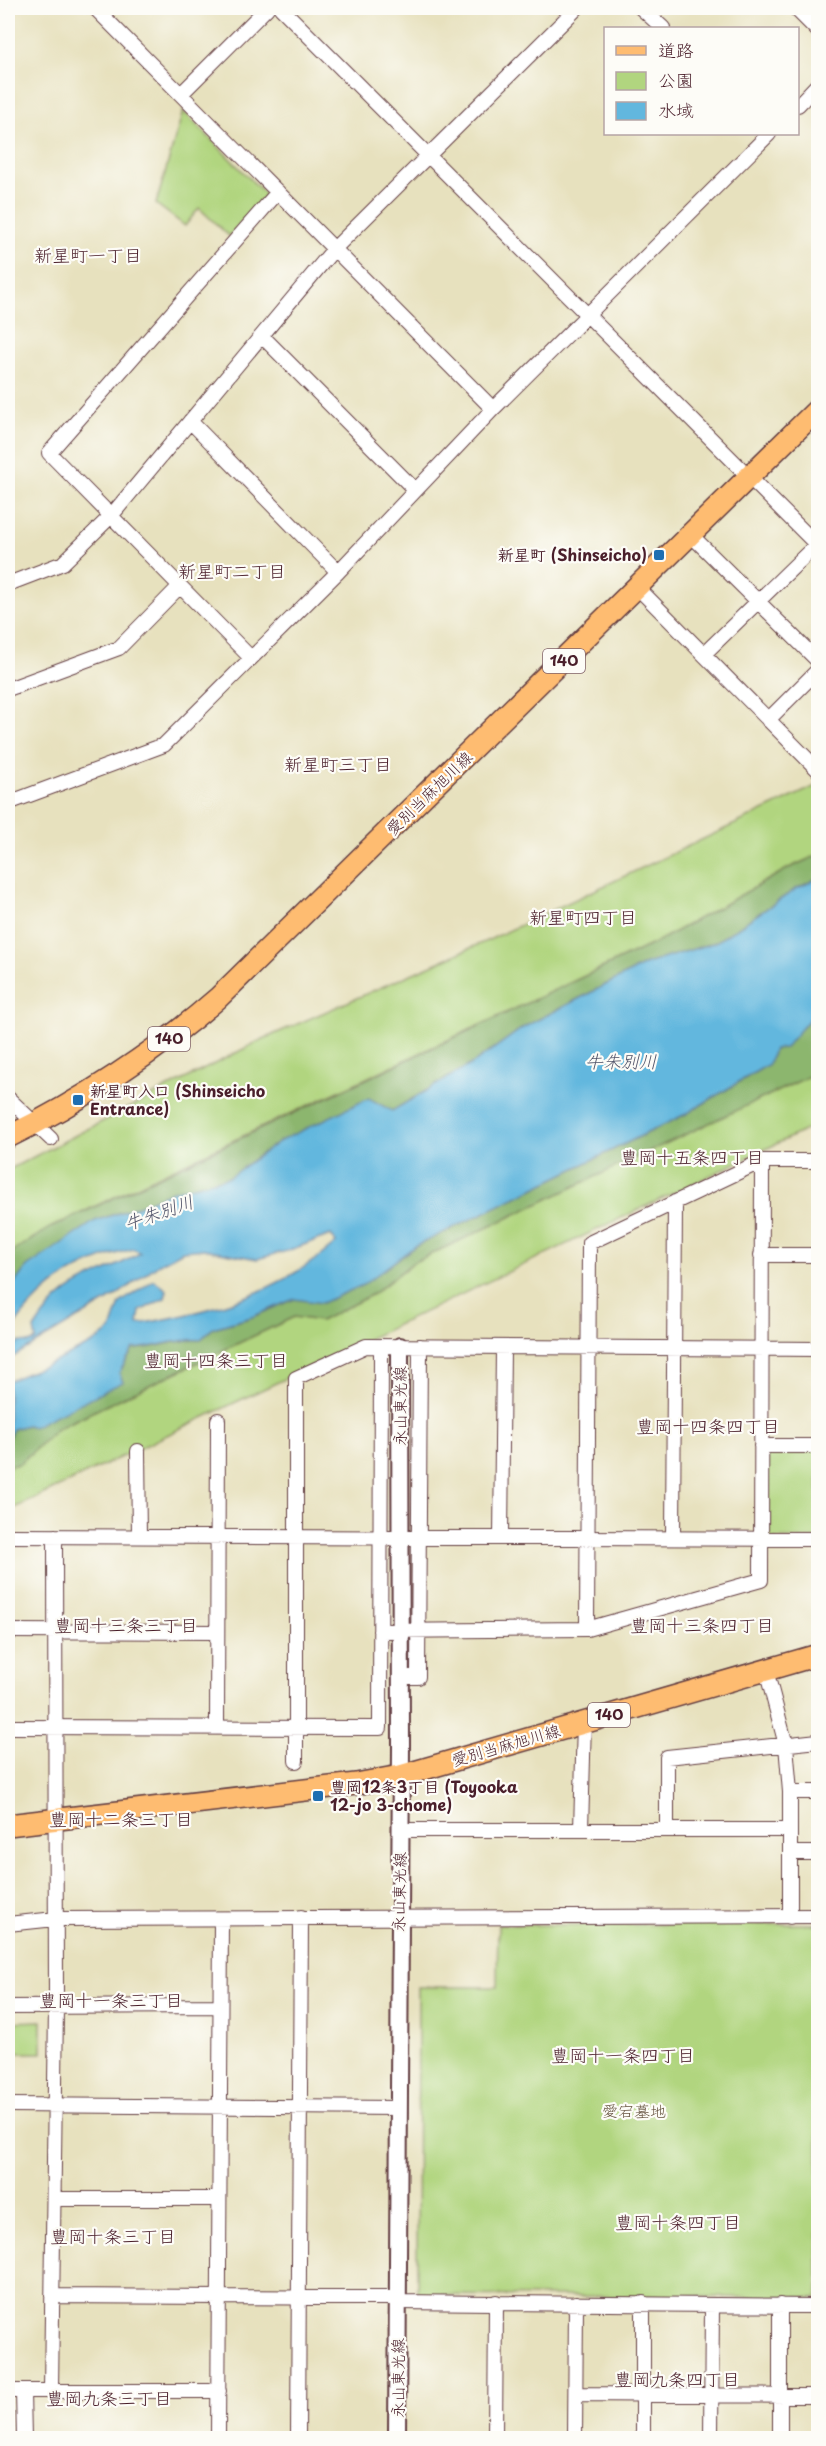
<svg xmlns="http://www.w3.org/2000/svg" width="826" height="2446" viewBox="0 0 826 2446" font-family="'Playpen Sans','Klee One',sans-serif">
<style>
.green{fill:#b1d57f;stroke:#7e7a55;stroke-width:1.5}
.forest{fill:#8cb66e;stroke:#6b6a4c;stroke-width:1.5}
.water{fill:#62b7de;stroke:#566b84;stroke-width:1.5}
.lines{fill:none;stroke-linecap:round;stroke-linejoin:round}
.minor-casing{stroke:#623c41;stroke-width:16}
.tertiary-casing{stroke:#623c41;stroke-width:20}
.primary-casing{stroke:#623c41;stroke-width:24}
.minor{stroke:#fff;stroke-width:14}
.tertiary{stroke:#fff;stroke-width:16}
.primary{stroke:#febc71;stroke-width:21}
.poi-dot{fill:#1f6fb2;stroke:#fdfcf7;stroke-width:2}
.labels{text-anchor:middle;stroke-width:4.5;stroke-linejoin:round;paint-order:stroke}
.shield{fill:#fdfcf7;stroke:#806168;stroke-width:1.5}
.shield-label{font-size:15px;font-weight:bold;fill:#4a1f2b}
.poi-label{font-size:16px;font-weight:bold;fill:#4a1f2b;stroke:#fdfcf7;text-anchor:start}
.street-label{font-size:16px;fill:#4a1f2b;stroke:#fdfcf7}
.park-label{font-size:16px;fill:#695644;stroke:#fdfcf7}
.neighbourhood-label{font-size:18px;fill:#4a1f2b;stroke:#fdfcf7}
.water-label{font-size:18px;font-style:italic;fill:#52546a;stroke:#fdfcf7}
</style>
<rect width="100%" height="100%" fill="#fdfcf7"/>
<filter id="ink" filterUnits="userSpaceOnUse"><feTurbulence type="fractalNoise" baseFrequency=".0167" numOctaves="2"/><feDisplacementMap in="SourceGraphic" scale="12" xChannelSelector="R" yChannelSelector="G"/><feConvolveMatrix kernelMatrix="1 2 1 2 8 2 1 2 1" color-interpolation-filters="sRGB"/></filter>
<filter id="wash" filterUnits="userSpaceOnUse"><feTurbulence type="fractalNoise" baseFrequency=".008" numOctaves="4" result="noise"/><feDisplacementMap in="SourceGraphic" scale="24" xChannelSelector="R" yChannelSelector="G"/><feGaussianBlur stdDeviation="1.35" result="paint"/><feColorMatrix in="noise" values="0 0 0 0 0 0 0 0 0 0 0 0 0 0 0 0 0 1.4 0 .05"/><feComposite in="paint" operator="in"/></filter>
<g filter="url(#wash)">
<rect width="100%" height="100%" fill="#e7e1be"/>
<path class="green" d="M 183,111 L 266,195 L 229,236 L 199,208 L 185,226 L 156,204 Z
M 818,785 L 818,855 L 791,867 L 655,943 L 185,1163 L 50,1228 L 8,1254 L 8,1170 L 261,1040 L 491,939 Z
M 818,1072 L 818,1124 L 8,1511 L 8,1466 L 19,1464 L 58,1428 L 294,1317 L 320,1321 L 373,1294 L 414,1262 Z
M 761,1446 L 818,1446 L 818,1539 L 761,1539 Z
M 818,1924 L 818,2298 L 417,2295 L 418,1987 L 497,1987 L 498,1925 Z
M 42,2021 L 42,2053 L 8,2053 L 8,2022 Z"/>
<path class="forest" d="M 818,855 L 818,878 L 796,889 L 716,942 L 646,964 L 524,1027 L 475,1062 L 392,1111 L 280,1141 L 229,1177 L 173,1191 L 134,1208 L 95,1221 L 8,1291 L 8,1254 L 50,1228 L 655,943 L 791,867 Z
M 818,1009 L 818,1072 L 414,1262 L 373,1294 L 320,1321 L 294,1317 L 58,1428 L 19,1464 L 8,1466 L 8,1439 L 13,1429 L 27,1425 L 122,1382 L 119,1373 L 133,1349 C 156,1349 178,1338 200,1340 L 213,1328 L 252,1317 L 294,1299 L 307,1300 L 387,1267 L 414,1247 L 686,1114 L 769,1064 L 774,1049 L 785,1047 Z"/>
<path class="water" d="M 818,878 L 818,1009 L 785,1048 L 774,1049 L 769,1064 L 686,1114 L 414,1247 L 363,1285 L 322,1303 L 294,1299 L 252,1317 L 213,1328 L 200,1340 C 178,1338 156,1348 133,1349 L 119,1373 L 123,1382 L 33,1427 L 27,1425 L 13,1429 L 8,1439 L 8,1381 L 52,1363 L 93,1343 L 111,1330 L 120,1303 L 154,1280 L 167,1290 L 165,1298 L 140,1311 L 138,1324 C 212,1312 279,1293 336,1243 L 331,1235 L 287,1251 L 257,1259 L 204,1249 L 183,1251 L 159,1264 L 117,1295 L 8,1360 L 8,1352 L 20,1342 L 29,1343 L 36,1340 L 34,1329 C 65,1278 94,1281 140,1253 L 134,1249 C 78,1262 39,1287 8,1335 L 8,1291 L 27,1267 L 95,1221 L 134,1208 L 173,1191 L 229,1177 L 280,1141 L 369,1098 L 392,1111 L 475,1062 L 524,1027 L 646,964 L 716,942 L 796,889 Z"/>
</g>
<g filter="url(#ink)">
<g class="lines">
<g class="minor-casing">
<path id="minor" d="M 95,8 L 493,409
M 281,8 L 818,546
M 641,8 L 663,28
M 795,8 L 818,31
M 181,94 L 267,8
M 798,105 L 818,84
M 262,336 L 415,490
M 190,421 L 338,572
M 691,535 L 818,661
M 8,584 L 63,563 L 111,516 L 334,249 L 577,8
M 638,588 L 818,770
M 704,654 L 817,544
M 250,657 L 49,453 L 278,192
M 8,689 L 119,648 L 179,587
M 768,720 L 818,670
M 8,803 L 164,745 L 338,572 L 493,409 L 769,134
M 8,1098 L 51,1139
M 761,1255 L 818,1255
M 761,1446 L 818,1446
M 138,1451 L 139,1536
M 8,1536 L 818,1539
M 501,1538 L 503,1348
M 673,1538 L 675,1202
M 587,1629 L 589,1243 L 762,1161 L 818,1161
M 8,1631 L 217,1632
M 380,1631 L 587,1629 L 761,1580 L 762,1161
M 766,1670 L 786,1745 L 790,1792 L 790,1917
M 401,1677 L 418,1677 L 420,1346
M 8,1727 L 380,1728 L 381,1346
M 217,1727 L 218,1420
M 296,1761 L 296,1378 L 366,1346 L 818,1349
M 790,1792 L 818,1792
M 667,1828 L 667,1757 L 818,1741
M 581,1829 L 584,1722
M 400,1830 L 790,1830
M 790,1853 L 818,1853
M 8,1924 L 55,1919 L 818,1916
M 8,2007 L 220,2006
M 8,2105 L 398,2108
M 54,2199 L 219,2199
M 52,2296 L 398,2298
M 398,2302 L 818,2306
M 8,2391 L 219,2391
M 23,2391 L 24,2438
M 51,2391 L 56,2007 L 55,1536
M 576,2394 L 818,2396
M 218,2438 L 221,1919
M 298,2438 L 301,1917
M 495,2438 L 496,2302
M 575,2438 L 576,2303
M 643,2438 L 643,2303
M 711,2438 L 712,2305
M 780,2438 L 780,2305"/>
</g>
<g class="tertiary-casing">
<path id="tertiary" d="M 397,2438 L 401,1744 L 400,1346"/>
</g>
<g class="primary-casing">
<path id="primary" d="M 8,1137 C 78,1103 159,1050 218,998 L 818,409
M 8,1825 L 356,1784 L 400,1776 L 818,1655"/>
</g>
<use href="#minor" class="minor"/>
<use href="#tertiary" class="tertiary"/>
<use href="#primary" class="primary"/>
</g>
</g>
<g class="poi-dot">
<rect x="653" y="549" width="12" height="12" rx="3"/>
<rect x="72" y="1094" width="12" height="12" rx="3"/>
<rect x="312" y="1790" width="12" height="12" rx="3"/>
</g>
<g class="labels">
<g class="shield">
<rect x="543" y="649" width="42" height="24" rx="4.5"/>
<rect x="148" y="1027" width="42" height="24" rx="4.5"/>
<rect x="588" y="1703" width="42" height="24" rx="4.5"/>
</g>
<g class="shield-label">
<text x="564" y="666">140</text>
<text x="169" y="1044">140</text>
<text x="609" y="1720">140</text>
</g>
<g class="poi-label">
<text x="647" y="561" text-anchor="end">新星町 (Shinseicho)</text>
<text x="90" y="1097">新星町入口 (Shinseicho<tspan x="90" dy="18">Entrance)</tspan></text>
<text x="330" y="1793">豊岡12条3丁目 (Toyooka<tspan x="330" dy="18">12-jo 3-chome)</tspan></text>
</g>
<g class="street-label">
<text transform="translate(429 793) rotate(-44)" y="6">愛別当麻旭川線</text>
<text transform="translate(400 1406) rotate(-90)" y="6">永山東光線</text>
<text transform="translate(506 1745) rotate(-16)" y="6">愛別当麻旭川線</text>
<text transform="translate(399 1892) rotate(-89)" y="6">永山東光線</text>
<text transform="translate(398 2378) rotate(-90)" y="6">永山東光線</text>
</g>
<g class="park-label">
<text x="634" y="2117">愛宕墓地</text>
</g>
<g class="neighbourhood-label">
<text x="88" y="262">新星町一丁目</text>
<text x="232" y="578">新星町二丁目</text>
<text x="338" y="771">新星町三丁目</text>
<text x="583" y="924">新星町四丁目</text>
<text x="692" y="1164">豊岡十五条四丁目</text>
<text x="216" y="1367">豊岡十四条三丁目</text>
<text x="708" y="1433">豊岡十四条四丁目</text>
<text x="126" y="1632">豊岡十三条三丁目</text>
<text x="702" y="1632">豊岡十三条四丁目</text>
<text x="121" y="1826">豊岡十二条三丁目</text>
<text x="111" y="2007">豊岡十一条三丁目</text>
<text x="623" y="2062">豊岡十一条四丁目</text>
<text x="678" y="2229">豊岡十条四丁目</text>
<text x="113" y="2243">豊岡十条三丁目</text>
<text x="677" y="2386">豊岡九条四丁目</text>
<text x="109" y="2405">豊岡九条三丁目</text>
</g>
<g class="water-label">
<text x="621" y="1068">牛朱別川</text>
<text transform="translate(159 1213) rotate(-19)" y="6">牛朱別川</text>
</g>
</g>
<rect width="826" height="2446" fill="none" stroke="#fdfcf7" stroke-width="30"/>
<rect x="604" y="27" width="195" height="108" fill="#fdfcf7" stroke="#b5a4a5" stroke-width="1.5"/>
<rect x="616" y="46" width="30" height="9" fill="#febc71" stroke="#b5a4a5" stroke-width="1.5"/>
<text x="658" y="57" font-size="18" fill="#4a1f2b">道路</text>
<rect x="616" y="72" width="30" height="18" fill="#b1d57f" stroke="#b5a4a5" stroke-width="1.5"/>
<text x="658" y="87" font-size="18" fill="#4a1f2b">公園</text>
<rect x="616" y="102" width="30" height="18" fill="#62b7de" stroke="#b5a4a5" stroke-width="1.5"/>
<text x="658" y="117" font-size="18" fill="#4a1f2b">水域</text>
</svg>
